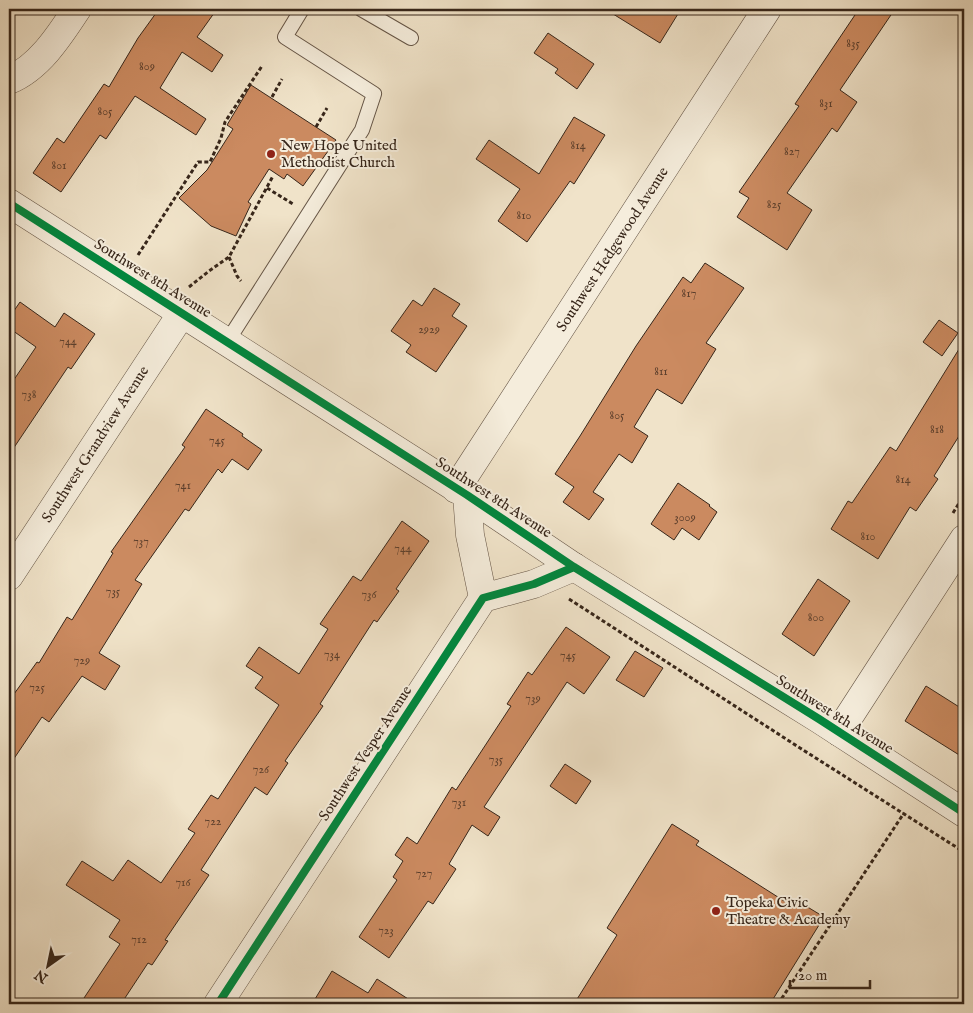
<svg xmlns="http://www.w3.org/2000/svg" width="973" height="1013" viewBox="0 0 973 1013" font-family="'IM FELL English',serif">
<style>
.building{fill:#cb8a60;stroke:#37261a}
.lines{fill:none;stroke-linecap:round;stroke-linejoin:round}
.service-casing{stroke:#655546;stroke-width:16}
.minor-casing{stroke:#655546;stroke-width:29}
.tertiary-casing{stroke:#655546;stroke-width:29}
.path{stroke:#37261a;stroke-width:3;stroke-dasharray:4 2.5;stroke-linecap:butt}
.service{stroke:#f5eddc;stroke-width:14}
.minor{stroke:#f5eddc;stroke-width:28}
.tertiary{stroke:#f5eddc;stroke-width:28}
.cycleway-casing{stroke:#f5eddc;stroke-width:11}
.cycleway{stroke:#00873e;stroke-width:8}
.poi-dot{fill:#8f2418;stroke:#f5eddc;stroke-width:2}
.labels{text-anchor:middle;stroke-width:4;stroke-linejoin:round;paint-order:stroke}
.number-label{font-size:12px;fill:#5c3f2c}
.poi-label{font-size:15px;fill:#37261a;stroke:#f5eddc;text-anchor:start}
.street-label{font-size:15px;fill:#37261a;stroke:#f5eddc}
</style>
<rect width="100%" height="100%" fill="#f0e3c9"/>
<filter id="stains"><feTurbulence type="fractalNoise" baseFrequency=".004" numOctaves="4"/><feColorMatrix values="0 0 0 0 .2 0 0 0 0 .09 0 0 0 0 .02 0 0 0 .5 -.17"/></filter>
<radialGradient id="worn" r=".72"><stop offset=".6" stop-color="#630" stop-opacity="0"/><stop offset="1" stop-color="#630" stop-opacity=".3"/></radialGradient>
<path class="building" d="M 159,9 L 217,9 L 197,37 L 223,55 L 212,72 L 182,52 L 160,88 L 206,119 L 196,135 L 135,96 L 106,139 L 100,135 L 61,192 L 33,173 L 57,138 L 64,143 L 104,84 L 109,87 L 138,38 Z
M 605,9 L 681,9 L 660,43 Z
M 859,9 L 895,9 L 840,90 L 857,102 L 837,132 L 832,128 L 787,193 L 812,210 L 787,250 L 737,217 L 749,198 L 739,192 L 799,106 L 795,104 Z
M 548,33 L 594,64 L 577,89 L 555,73 L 558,69 L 534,53 Z
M 251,85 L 336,140 L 303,186 L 287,174 L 284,179 L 269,169 L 248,202 L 251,204 L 236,236 L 211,226 L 179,198 L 207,170 L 233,129 L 227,125 Z
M 574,117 L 605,135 L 574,184 L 570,181 L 527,242 L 498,221 L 520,189 L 476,159 L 489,140 L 539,174 Z
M 705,263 L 744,288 L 706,343 L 716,349 L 682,404 L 657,389 L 634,427 L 648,436 L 632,463 L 619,454 L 593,492 L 604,499 L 589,520 L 563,502 L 574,487 L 555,474 L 580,436 L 636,346 L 683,277 L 691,283 Z
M 434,288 L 460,304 L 452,316 L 467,326 L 436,372 L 406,352 L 411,345 L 391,331 L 413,300 L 422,306 Z
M 20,302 L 55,327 L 64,313 L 95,334 L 71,369 L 68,367 L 9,455 L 9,387 L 36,347 L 9,328 L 9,318 Z
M 939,320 L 958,333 L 942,356 L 923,342 Z
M 964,341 L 964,428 L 934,476 L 938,479 L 916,511 L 910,507 L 878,559 L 831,529 L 848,501 L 852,503 L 890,447 L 896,451 Z
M 206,409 L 243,434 L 242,436 L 262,450 L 248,470 L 232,459 L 222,473 L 218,469 L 189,511 L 185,509 L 135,580 L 142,584 L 99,653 L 120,666 L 105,690 L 82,676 L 49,722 L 42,717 L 9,766 L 9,701 L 37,662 L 39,663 L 67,617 L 72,620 L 113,553 L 111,552 L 185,447 L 182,445 Z
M 678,483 L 710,505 L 709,506 L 717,512 L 699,540 L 682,528 L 674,540 L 651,524 Z
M 402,521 L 429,541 L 396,589 L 399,591 L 377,622 L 374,620 L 320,704 L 323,706 L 285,761 L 288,763 L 267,795 L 255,787 L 201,870 L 209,875 L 165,940 L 168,941 L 152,965 L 148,963 L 121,1004 L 80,1004 L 120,944 L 109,937 L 120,920 L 66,885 L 82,861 L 113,881 L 128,860 L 161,883 L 195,833 L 188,829 L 211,795 L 218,799 L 279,705 L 255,688 L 263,677 L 246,666 L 259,647 L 299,674 L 328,629 L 320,624 L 353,576 L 361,581 Z
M 818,579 L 850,601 L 814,656 L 782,634 Z
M 566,627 L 610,657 L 584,694 L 567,682 L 484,807 L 500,817 L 488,836 L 472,825 L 449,864 L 456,869 L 433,904 L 428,901 L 389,958 L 359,937 L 397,880 L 393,877 L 403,861 L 395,855 L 407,837 L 417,844 L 452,787 L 456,790 L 511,706 L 507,704 L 528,672 L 532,675 Z
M 635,651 L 663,668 L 644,697 L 616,680 Z
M 926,686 L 964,710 L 964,758 L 905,721 Z
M 565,764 L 591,781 L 576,804 L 550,786 Z
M 672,824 L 699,841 L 696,845 L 792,906 L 796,900 L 824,917 L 770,1004 L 574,1004 L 617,935 L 607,928 Z
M 332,971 L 368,993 L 377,979 L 416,1004 L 312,1004 Z"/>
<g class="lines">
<g class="service-casing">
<path id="service" d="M 361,9 L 411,38
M 227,342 L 362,130 L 374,94 L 285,37 L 302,9"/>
</g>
<g class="minor-casing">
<path id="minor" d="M 9,80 C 39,68 60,35 77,9
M 456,489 L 767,9
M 467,495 L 470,535 L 483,598
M 9,576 L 182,313
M 839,732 L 964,539
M 218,1004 L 483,598 L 534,584 L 574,567"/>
</g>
<g class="tertiary-casing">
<path id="tertiary" d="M 9,203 L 467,495 L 574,567 L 819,719 L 964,813"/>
</g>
<path class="path" d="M 272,97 L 282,79
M 316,127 L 327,108
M 267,188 L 293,204
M 138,255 L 198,162 L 210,162 L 221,138 L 225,122 L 262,66
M 229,257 L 237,276 L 241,281
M 189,287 L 209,271 L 229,257 L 273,176
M 953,513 L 964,495
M 569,599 L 800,748 L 964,852
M 778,1004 L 904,813"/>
<use href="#service" class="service"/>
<use href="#minor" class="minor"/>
<use href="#tertiary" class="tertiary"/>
<g class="cycleway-casing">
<path id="cycleway" d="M 9,203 L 467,495 L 574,567 L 819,719 L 964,813
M 218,1004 L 483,598 L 534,584 L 574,567"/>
</g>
<use href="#cycleway" class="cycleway"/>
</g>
<g class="poi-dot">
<circle cx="271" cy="154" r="5"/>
<circle cx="716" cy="911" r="5"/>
</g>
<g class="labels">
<g class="number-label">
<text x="853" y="47">835</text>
<text x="147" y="70">809</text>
<text x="826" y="107">831</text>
<text x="105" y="115">805</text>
<text x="578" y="149">814</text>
<text x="792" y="155">827</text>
<text x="59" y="169">801</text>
<text x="774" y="208">825</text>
<text x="524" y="219">810</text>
<text x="689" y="297">817</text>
<text x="429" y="333">2929</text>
<text x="68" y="345">744</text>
<text x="661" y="375">811</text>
<text x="29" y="398">738</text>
<text x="617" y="419">805</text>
<text x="937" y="433">818</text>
<text x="217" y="444">745</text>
<text x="903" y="483">814</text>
<text x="183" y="489">741</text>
<text x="685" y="521">3009</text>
<text x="868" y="540">810</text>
<text x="141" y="545">737</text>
<text x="403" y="552">744</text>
<text x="113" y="595">735</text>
<text x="369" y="598">736</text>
<text x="816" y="621">800</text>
<text x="332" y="658">734</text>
<text x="568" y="659">745</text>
<text x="82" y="664">729</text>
<text x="37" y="691">725</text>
<text x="533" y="702">739</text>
<text x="496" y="763">735</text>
<text x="261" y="773">726</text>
<text x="459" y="806">731</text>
<text x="213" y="825">722</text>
<text x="424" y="877">727</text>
<text x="183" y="886">716</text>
<text x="386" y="934">723</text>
<text x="139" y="943">712</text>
</g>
<g class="poi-label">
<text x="281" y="150">New Hope United<tspan x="281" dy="17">Methodist Church</tspan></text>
<text x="726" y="907">Topeka Civic<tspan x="726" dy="17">Theatre &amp; Academy</tspan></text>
</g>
<g class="street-label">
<text transform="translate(612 249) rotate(-57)" y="5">Southwest Hedgewood Avenue</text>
<text transform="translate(153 278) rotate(32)" y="5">Southwest 8th Avenue</text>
<text transform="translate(95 444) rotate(-57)" y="5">Southwest Grandview Avenue</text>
<text transform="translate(494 497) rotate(33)" y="5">Southwest 8th Avenue</text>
<text transform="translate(835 714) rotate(32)" y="5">Southwest 8th Avenue</text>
<text transform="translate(365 753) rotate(-57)" y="5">Southwest Vesper Avenue</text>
</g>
</g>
<rect width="973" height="1013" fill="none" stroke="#f0e3c9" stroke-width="30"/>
<rect x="10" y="10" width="953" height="993" fill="none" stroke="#37261a" stroke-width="2.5"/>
<rect x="15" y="15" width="943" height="983" fill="none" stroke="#37261a"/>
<g transform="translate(48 966) rotate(213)" stroke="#f5eddc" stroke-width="4" paint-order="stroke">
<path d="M0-4L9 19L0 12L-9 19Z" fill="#37261a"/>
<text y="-8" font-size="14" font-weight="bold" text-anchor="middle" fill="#37261a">N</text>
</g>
<path d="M790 980v8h80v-8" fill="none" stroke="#37261a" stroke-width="2.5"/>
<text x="798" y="980" font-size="15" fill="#37261a" stroke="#f5eddc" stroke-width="4" paint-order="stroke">20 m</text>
<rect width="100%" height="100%" filter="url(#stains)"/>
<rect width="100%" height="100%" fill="url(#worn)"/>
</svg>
